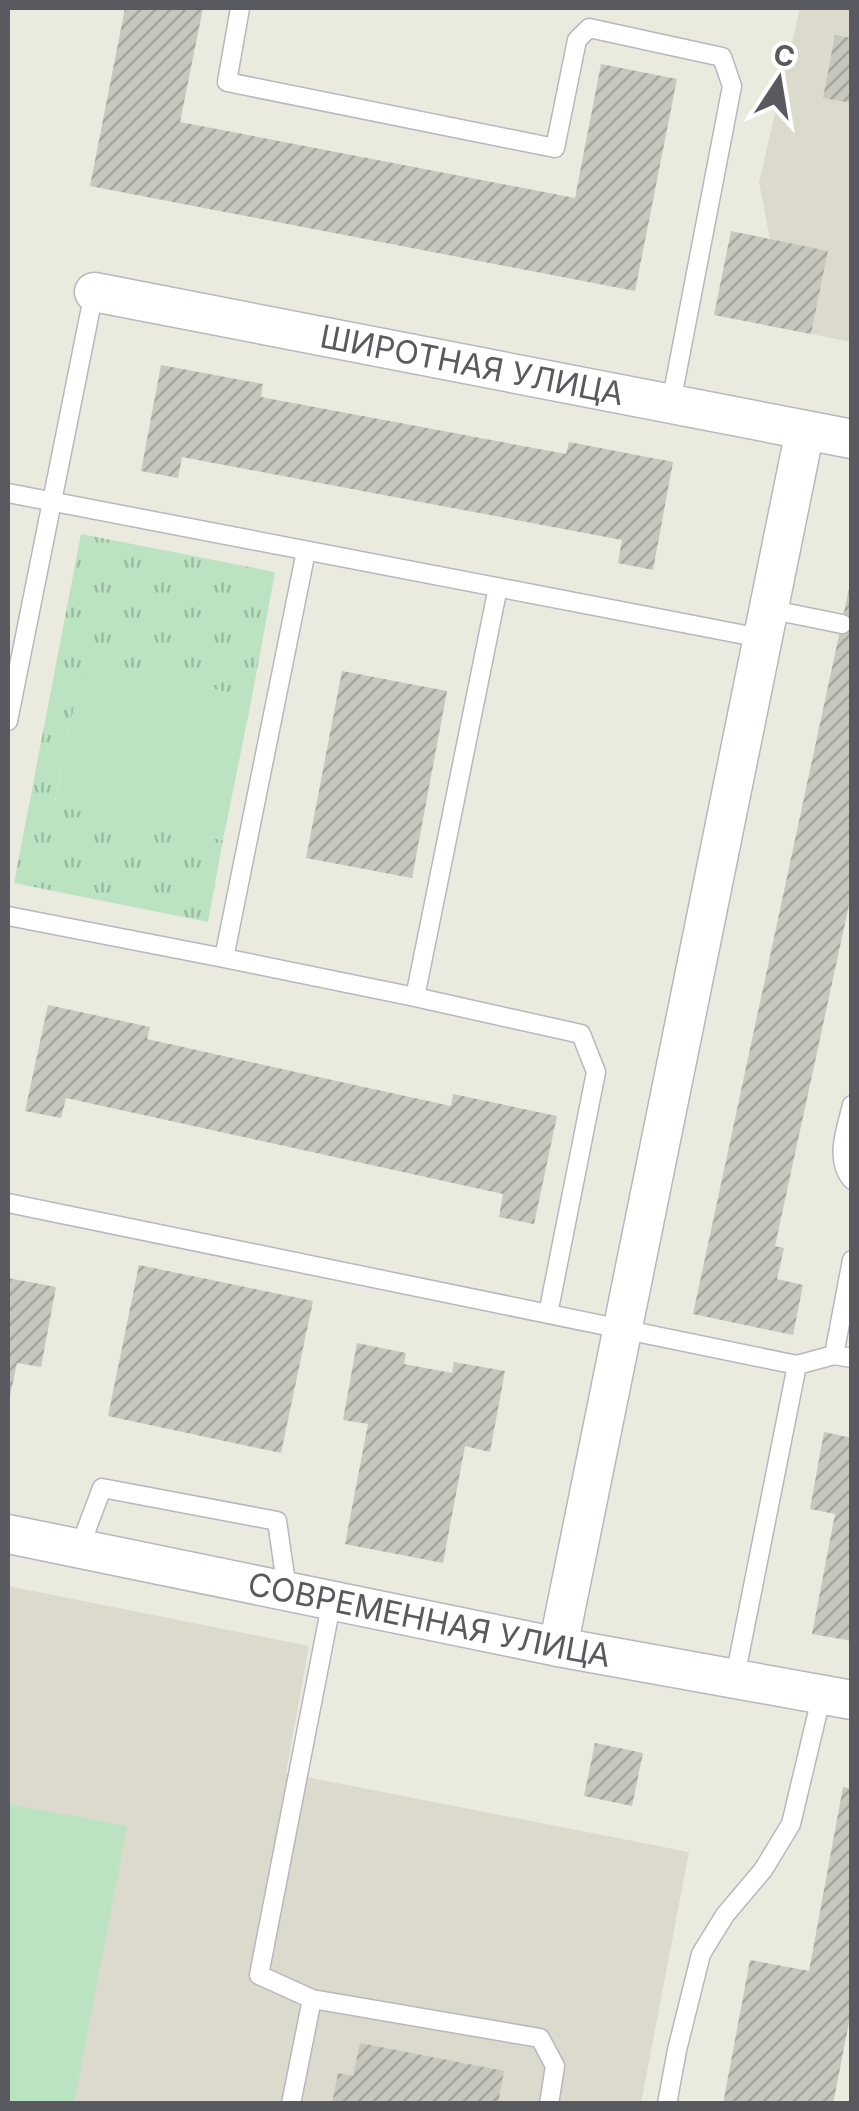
<svg xmlns="http://www.w3.org/2000/svg" width="859" height="2111" viewBox="0 0 859 2111" font-family="Inter,sans-serif">
<style>
.education{fill:#dbdacd}
.grass{fill:url(#grass-tufts)}
.green{fill:#bbe3c2}
.building{fill:url(#building-hatch)}
.lines{fill:none;stroke-linecap:round;stroke-linejoin:round}
.service-casing{stroke:#b7b8be;stroke-width:21}
.minor-casing{stroke:#b7b8be;stroke-width:41}
.service{stroke:#fff;stroke-width:18}
.minor{stroke:#fff;stroke-width:38}
.labels{text-anchor:middle;stroke-width:8;stroke-linejoin:round;paint-order:stroke}
.street-label{font-size:32px;fill:#585a60;stroke:#fff}
</style>
<defs>
<pattern id="grass-tufts" width="24" height="20" patternUnits="userSpaceOnUse" patternTransform="scale(2.5)"><rect width="24" height="20" fill="#bbe3c2"/><path d="M3 7l-1-3M5 7V3M7 7l1-3M15 17l-1-3M17 17v-4M19 17l1-3" fill="none" stroke="#9bbba1"/></pattern>
<pattern id="building-hatch" width="6" height="6" patternUnits="userSpaceOnUse" patternTransform="scale(2.5)"><rect width="6" height="6" fill="#c8c7be"/><path d="M-1 1l2-2M0 6l6-6M5 7l2-2" fill="none" stroke="#a5a59e"/></pattern>
</defs>
<rect width="100%" height="100%" fill="#ebeadf"/>
<path class="education" d="M 800,8 L 851,8 L 851,342 L 811,334 L 828,251 L 770,240 L 759,182 Z
M 8,1586 L 309,1646 L 286,1773 L 689,1852 L 641,2103 L 8,2103 Z"/>
<path class="grass" d="M 81,534 L 275,572 L 252,697 L 83,663 L 54,805 L 223,840 L 208,922 L 14,883 Z"/>
<path class="green" d="M 83,663 L 252,697 L 223,840 L 54,806 Z
M 8,1804 L 127,1826 L 74,2103 L 8,2103 Z"/>
<path class="building" d="M 125,8 L 203,8 L 180,122 L 575,198 L 601,64 L 677,79 L 635,291 L 90,186 Z
M 835,35 L 852,38 L 852,103 L 823,98 Z
M 731,231 L 828,251 L 811,334 L 714,315 Z
M 161,365 L 263,384 L 261,397 L 566,454 L 569,442 L 673,462 L 653,570 L 618,563 L 622,540 L 182,457 L 178,478 L 141,471 Z
M 850,584 L 852,891 L 775,1246 L 784,1248 L 777,1279 L 803,1285 L 793,1335 L 693,1314 Z
M 342,671 L 447,691 L 412,878 L 306,858 Z
M 48,1005 L 150,1027 L 147,1039 L 300,1073 L 451,1106 L 453,1094 L 557,1116 L 534,1224 L 499,1217 L 503,1194 L 66,1098 L 61,1118 L 25,1111 Z
M 139,1265 L 313,1301 L 281,1453 L 108,1416 Z
M 8,1278 L 56,1287 L 41,1367 L 17,1363 L 9,1401 Z
M 357,1343 L 406,1353 L 404,1364 L 452,1373 L 454,1362 L 505,1371 L 490,1452 L 465,1446 L 443,1563 L 345,1544 L 368,1424 L 343,1420 Z
M 824,1432 L 852,1438 L 852,1641 L 812,1634 L 835,1514 L 810,1509 Z
M 595,1743 L 643,1753 L 632,1806 L 584,1796 Z
M 843,1787 L 852,1789 L 852,2007 L 833,2104 L 723,2104 L 750,1960 L 809,1971 Z
M 360,2043 L 504,2071 L 498,2104 L 332,2104 L 338,2073 L 353,2076 Z"/>
<g class="lines">
<g class="service-casing">
<path id="service" d="M 240,8 L 227,82 L 555,148 L 577,40 L 589,28 L 722,57 L 732,86 L 671,403
M 8,493 L 761,638
M 306,551 L 224,958 L 415,997 L 498,587
M 768,609 L 842,624
M 8,721 L 94,292
M 8,916 L 224,958
M 415,997 L 581,1034 L 596,1072 L 548,1314
M 852,1105 C 846,1130 834,1159 852,1180
M 8,1203 L 797,1365 L 834,1355 L 852,1358
M 834,1355 L 852,1260
M 79,1549 L 102,1488 L 277,1521 L 287,1590
M 735,1677 L 797,1365
M 312,1999 L 540,2038 L 555,2066 L 549,2104
M 291,2104 L 312,1999 L 259,1975 L 332,1600
M 667,2104 L 677,2050 L 701,1954 L 725,1915 L 763,1870 L 791,1824 L 822,1694"/>
</g>
<g class="minor-casing">
<g id="minor">
<path id="s1" d="M 94,292 L 852,439"/>
<path id="s2" d="M 8,1534 L 558,1647 L 852,1700"/>
<path d="M 558,1647 L 805,430"/>
</g>
</g>
<use href="#service" class="service"/>
<use href="#minor" class="minor"/>
</g>
<g class="labels">
<g class="street-label">
<text dy="11" stroke="none"><textPath href="#s1" startOffset="385">ШИРОТНАЯ УЛИЦА</textPath></text>
<text dy="11" stroke="none"><textPath href="#s2" startOffset="430">СОВРЕМЕННАЯ УЛИЦА</textPath></text>
</g>
</g>
<rect width="859" height="2111" fill="none" stroke="#585a60" stroke-width="20"/>
<g transform="translate(779 80) rotate(12)" stroke="#ffffff" stroke-width="8" paint-order="stroke">
<path d="M0-8L18 38L0 25L-18 38Z" fill="#585a60"/>
<text y="-15" font-size="28" font-weight="bold" text-anchor="middle" fill="#585a60">С</text>
</g>
</svg>
